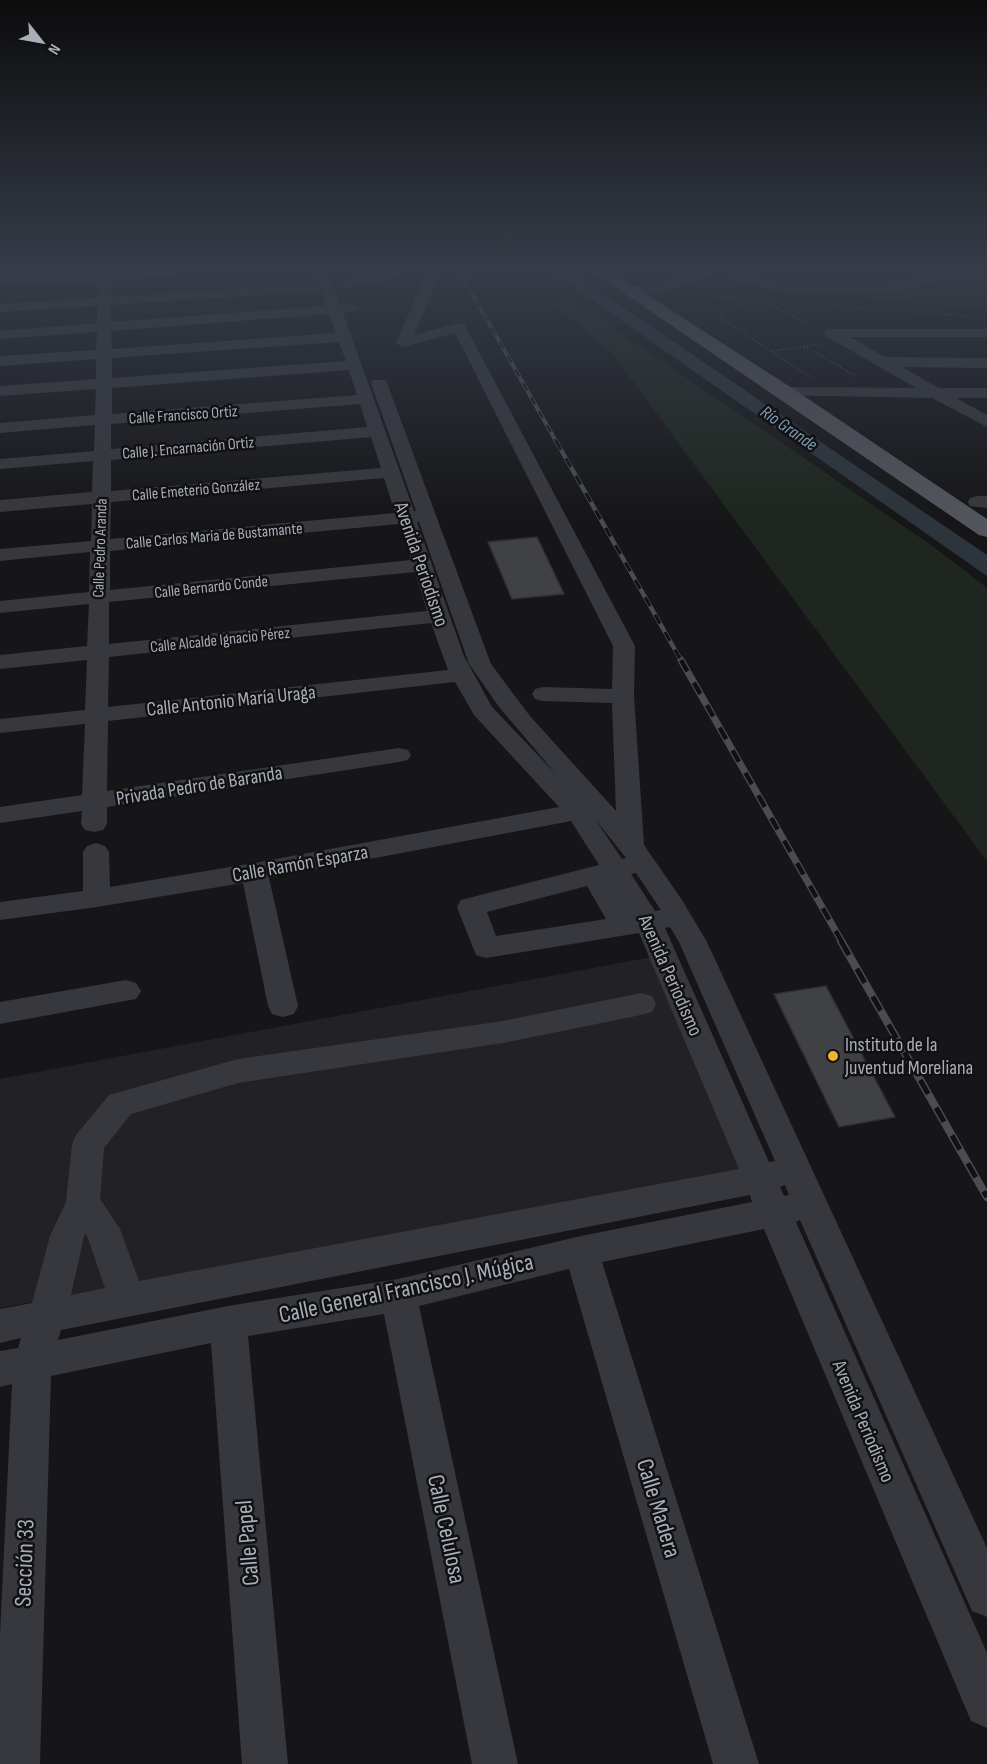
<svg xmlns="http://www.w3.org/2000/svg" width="987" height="1764" viewBox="0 0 987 1764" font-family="'Sofia Sans Condensed',sans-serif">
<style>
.built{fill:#222225}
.green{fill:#1e261f}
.water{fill:#2c353c}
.building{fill:#404145;stroke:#303034;stroke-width:1.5}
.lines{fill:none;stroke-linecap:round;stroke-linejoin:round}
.path{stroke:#3d3f44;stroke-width:2;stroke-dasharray:1.5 2;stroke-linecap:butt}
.minor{fill:#37383d;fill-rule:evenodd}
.major{fill:#53555c;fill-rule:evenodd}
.rail-far3-casing{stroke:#4a4c52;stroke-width:4}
.rail-far2-casing{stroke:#4a4c52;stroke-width:4.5}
.rail-far1-casing{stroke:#4a4c52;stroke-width:7}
.rail-casing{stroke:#4a4c52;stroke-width:8}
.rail-far3{stroke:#111113;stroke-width:2;stroke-dasharray:8;stroke-linecap:butt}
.rail-far2{stroke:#111113;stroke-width:3;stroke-dasharray:10;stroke-linecap:butt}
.rail-far1{stroke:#111113;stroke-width:4.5;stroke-dasharray:13;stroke-linecap:butt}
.rail{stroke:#111113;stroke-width:5;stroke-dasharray:16;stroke-linecap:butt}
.poi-dot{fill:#f2b134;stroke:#111113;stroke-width:2}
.labels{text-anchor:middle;stroke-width:5;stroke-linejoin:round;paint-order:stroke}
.far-street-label{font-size:16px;fill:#a8adb8;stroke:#111113}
.far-water-label{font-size:18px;font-style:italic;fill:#7f9bb3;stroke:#111113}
.street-label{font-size:20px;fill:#a8adb8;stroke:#111113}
.poi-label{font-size:20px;fill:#a8adb8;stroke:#111113;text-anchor:start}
.near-street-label{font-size:24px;fill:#a8adb8;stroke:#111113}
</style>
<rect width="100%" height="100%" fill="#161618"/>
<path class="built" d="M 957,272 L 987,278 L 987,309 L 832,295 L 815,291 L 866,289 L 945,280 Z
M 657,956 L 747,1169 L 0,1308 L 0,1079 Z"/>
<path class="green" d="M 570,298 L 934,547 L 987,588 L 987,861 L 614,356 L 554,304 Z"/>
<path class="water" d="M 552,272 L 571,272 L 987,555 L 987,576 Z"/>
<path class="building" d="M 537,537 L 564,594 L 512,599 L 488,542 Z
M 826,986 L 895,1117 L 839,1127 L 774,994 Z"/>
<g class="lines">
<path class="path" d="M 694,294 L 779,303
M 749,301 L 720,314 L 721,318 L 810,377
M 767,302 L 806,324
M 832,306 L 968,316
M 804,346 L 856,376
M 772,351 L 821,344"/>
<path class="minor" d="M 98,272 L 179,272 L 172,276 L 111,280 L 111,297 L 318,283 L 315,272 L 327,272 L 340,305 L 351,304 L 358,308 L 356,311 L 343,313 L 414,511 L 416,511 L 371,383 L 373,380 L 385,380 L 387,383 L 491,664 L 530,716 L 616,811 L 612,703 L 543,701 L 535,699 L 532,694 L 535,689 L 543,687 L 612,689 L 613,646 L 455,333 L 403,347 L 396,343 L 427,272 L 441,272 L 414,335 L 459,323 L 464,324 L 635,646 L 634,696 L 644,845 L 682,900 L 707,942 L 987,1548 L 987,1617 L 972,1611 L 800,1220 L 796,1222 L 987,1653 L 987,1728 L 971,1721 L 764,1229 L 602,1262 L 759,1764 L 713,1764 L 569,1269 L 419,1306 L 518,1764 L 472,1764 L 384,1314 L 248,1336 L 288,1764 L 242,1764 L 211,1343 L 51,1376 L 40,1764 L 0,1764 L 0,1634 L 12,1384 L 0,1387 L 0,1351 L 18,1348 L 21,1338 L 0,1343 L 0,1309 L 32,1303 L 50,1236 L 66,1202 L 72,1144 L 76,1135 L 109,1095 L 238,1059 L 503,1021 L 641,993 L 652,996 L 656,1004 L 652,1012 L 641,1015 L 503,1043 L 238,1083 L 131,1114 L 104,1148 L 100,1199 L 120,1229 L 139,1281 L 739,1169 L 639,933 L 486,958 L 476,955 L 457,907 L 461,900 L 599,865 L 571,821 L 269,878 L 298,1006 L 294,1014 L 283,1017 L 272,1014 L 268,1006 L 243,883 L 97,907 L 0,920 L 0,902 L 83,891 L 83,852 L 87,846 L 96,843 L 105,846 L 109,852 L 110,887 L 254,863 L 559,807 L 474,715 L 455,682 L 108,721 L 107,791 L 399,748 L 408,750 L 411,755 L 408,760 L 399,762 L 107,807 L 107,824 L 103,830 L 94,832 L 85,830 L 81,824 L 82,811 L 0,823 L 0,807 L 82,795 L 85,724 L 0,733 L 0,719 L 85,710 L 87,660 L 0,669 L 0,655 L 87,646 L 89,604 L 0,613 L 0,601 L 89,592 L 90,552 L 0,561 L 0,549 L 91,541 L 92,504 L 0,512 L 0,500 L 92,492 L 93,461 L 0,469 L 0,459 L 94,451 L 95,425 L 0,433 L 0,423 L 95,415 L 96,389 L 0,396 L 0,386 L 96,379 L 96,359 L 0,366 L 0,356 L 96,350 L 97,332 L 0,339 L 0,331 L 97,323 L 97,306 L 0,312 L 0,304 L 97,298 L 97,281 L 0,287 L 0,279 ZM 321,291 L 326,306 L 111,322 L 111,305 ZM 329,314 L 336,333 L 112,349 L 111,331 ZM 339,342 L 346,361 L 112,378 L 112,358 ZM 349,370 L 357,395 L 112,414 L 112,388 ZM 360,404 L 367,427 L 111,449 L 111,424 ZM 371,437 L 381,468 L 111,491 L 111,460 ZM 384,478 L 395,513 L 110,539 L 111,502 ZM 417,522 L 419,522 L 469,664 L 499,707 L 556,774 L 492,707 L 464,656 ZM 399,524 L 411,560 L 110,590 L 110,551 ZM 415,572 L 427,611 L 109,644 L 109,602 ZM 431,623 L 448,670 L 108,707 L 109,657 ZM 595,819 L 626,858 L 622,859 ZM 636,873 L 661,910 L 655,911 L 631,874 ZM 587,886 L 606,919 L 496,936 L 487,912 ZM 670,927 L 679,942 L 775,1161 L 769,1162 L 665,928 ZM 785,1185 L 789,1195 L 784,1196 L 780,1187 ZM 750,1195 L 752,1202 L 581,1236 L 398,1279 L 228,1306 L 58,1340 L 61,1330 ZM 86,1233 L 105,1288 L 71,1295 L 84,1236 Z
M 385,272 L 399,272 L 400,274 L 398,277 L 343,289 L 336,285 L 338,282 Z
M 696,272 L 715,272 L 713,275 C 696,281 637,304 623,291 L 630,287 L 666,282 Z
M 722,272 L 739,272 L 782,284 L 818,286 L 868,284 L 917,278 L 939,272 L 958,272 C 932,299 749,302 722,272 Z
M 832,329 L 987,329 L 987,337 L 850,337 L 885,357 L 987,358 L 987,368 L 902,367 L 939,388 L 987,388 L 987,398 L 956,398 L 987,415 L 987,427 L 932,398 L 779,395 L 777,392 L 779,389 L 785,387 L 916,388 L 826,336 L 824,333 L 826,330 Z
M 977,496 L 987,496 L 987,508 L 970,506 L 968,502 L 970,498 Z
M 126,980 L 136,983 L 141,991 L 136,999 L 0,1024 L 0,1002 Z"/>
<path class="major" d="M 593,272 L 612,272 L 792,388 L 987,519 L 987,537 L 979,535 Z"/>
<g class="rail-far3-casing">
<path id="rail-far3" d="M 460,272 L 557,443"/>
</g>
<g class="rail-far2-casing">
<path id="rail-far2" d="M 556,441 L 682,662"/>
</g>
<g class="rail-far1-casing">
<path id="rail-far1" d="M 681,660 L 842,942"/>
</g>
<g class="rail-casing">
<path id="rail" d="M 841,941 L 987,1197"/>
</g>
<use href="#rail-far3" class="rail-far3"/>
<use href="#rail-far2" class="rail-far2"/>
<use href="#rail-far1" class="rail-far1"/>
<use href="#rail" class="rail"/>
</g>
<linearGradient id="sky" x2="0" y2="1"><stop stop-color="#0c0c0d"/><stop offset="0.52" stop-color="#363c48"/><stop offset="1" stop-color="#363c48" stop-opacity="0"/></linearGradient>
<rect width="987" height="519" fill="url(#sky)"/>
<circle class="poi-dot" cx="833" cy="1056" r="6"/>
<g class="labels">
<g class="far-street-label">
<text transform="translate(183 414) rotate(-4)" y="6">Calle Francisco Ortiz</text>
<text transform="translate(188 447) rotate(-5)" y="6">Calle J. Encarnación Ortiz</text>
<text transform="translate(196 489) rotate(-5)" y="6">Calle Emeterio González</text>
<text transform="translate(214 535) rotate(-5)" y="6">Calle Carlos María de Bustamante</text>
<text transform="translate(99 548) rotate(-88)" y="6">Calle Pedro Aranda</text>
<text transform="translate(211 586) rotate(-6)" y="6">Calle Bernardo Conde</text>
<text transform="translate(220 639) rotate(-6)" y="6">Calle Alcalde Ignacio Pérez</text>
</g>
<g class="far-water-label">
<text transform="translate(789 428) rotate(35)" y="6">Río Grande</text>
</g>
<g class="street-label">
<text transform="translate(422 564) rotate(71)" y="7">Avenida Periodismo</text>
<text transform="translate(231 700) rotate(-6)" y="7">Calle Antonio María Uraga</text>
<text transform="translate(199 785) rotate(-9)" y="7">Privada Pedro de Baranda</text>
<text transform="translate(300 863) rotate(-10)" y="7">Calle Ramón Esparza</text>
<text transform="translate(671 975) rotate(66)" y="7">Avenida Periodismo</text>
<text transform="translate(864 1421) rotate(67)" y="7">Avenida Periodismo</text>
</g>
<g class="poi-label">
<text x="845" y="1051">Instituto de la<tspan x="845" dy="23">Juventud Moreliana</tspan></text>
</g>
<g class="near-street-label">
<text transform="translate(406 1288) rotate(-12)" y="8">Calle General Francisco J. Múgica</text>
<text transform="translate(659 1508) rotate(73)" y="8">Calle Madera</text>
<text transform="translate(447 1529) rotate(78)" y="8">Calle Celulosa</text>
<text transform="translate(247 1543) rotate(-95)" y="8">Calle Papel</text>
<text transform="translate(24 1563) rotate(-88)" y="8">Sección 33</text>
</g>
</g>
<g transform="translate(42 42) rotate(121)" stroke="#111113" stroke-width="4.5" paint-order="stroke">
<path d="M0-4.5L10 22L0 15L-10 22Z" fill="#a8adb8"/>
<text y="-9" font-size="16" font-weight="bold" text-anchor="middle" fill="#a8adb8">N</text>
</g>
</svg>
